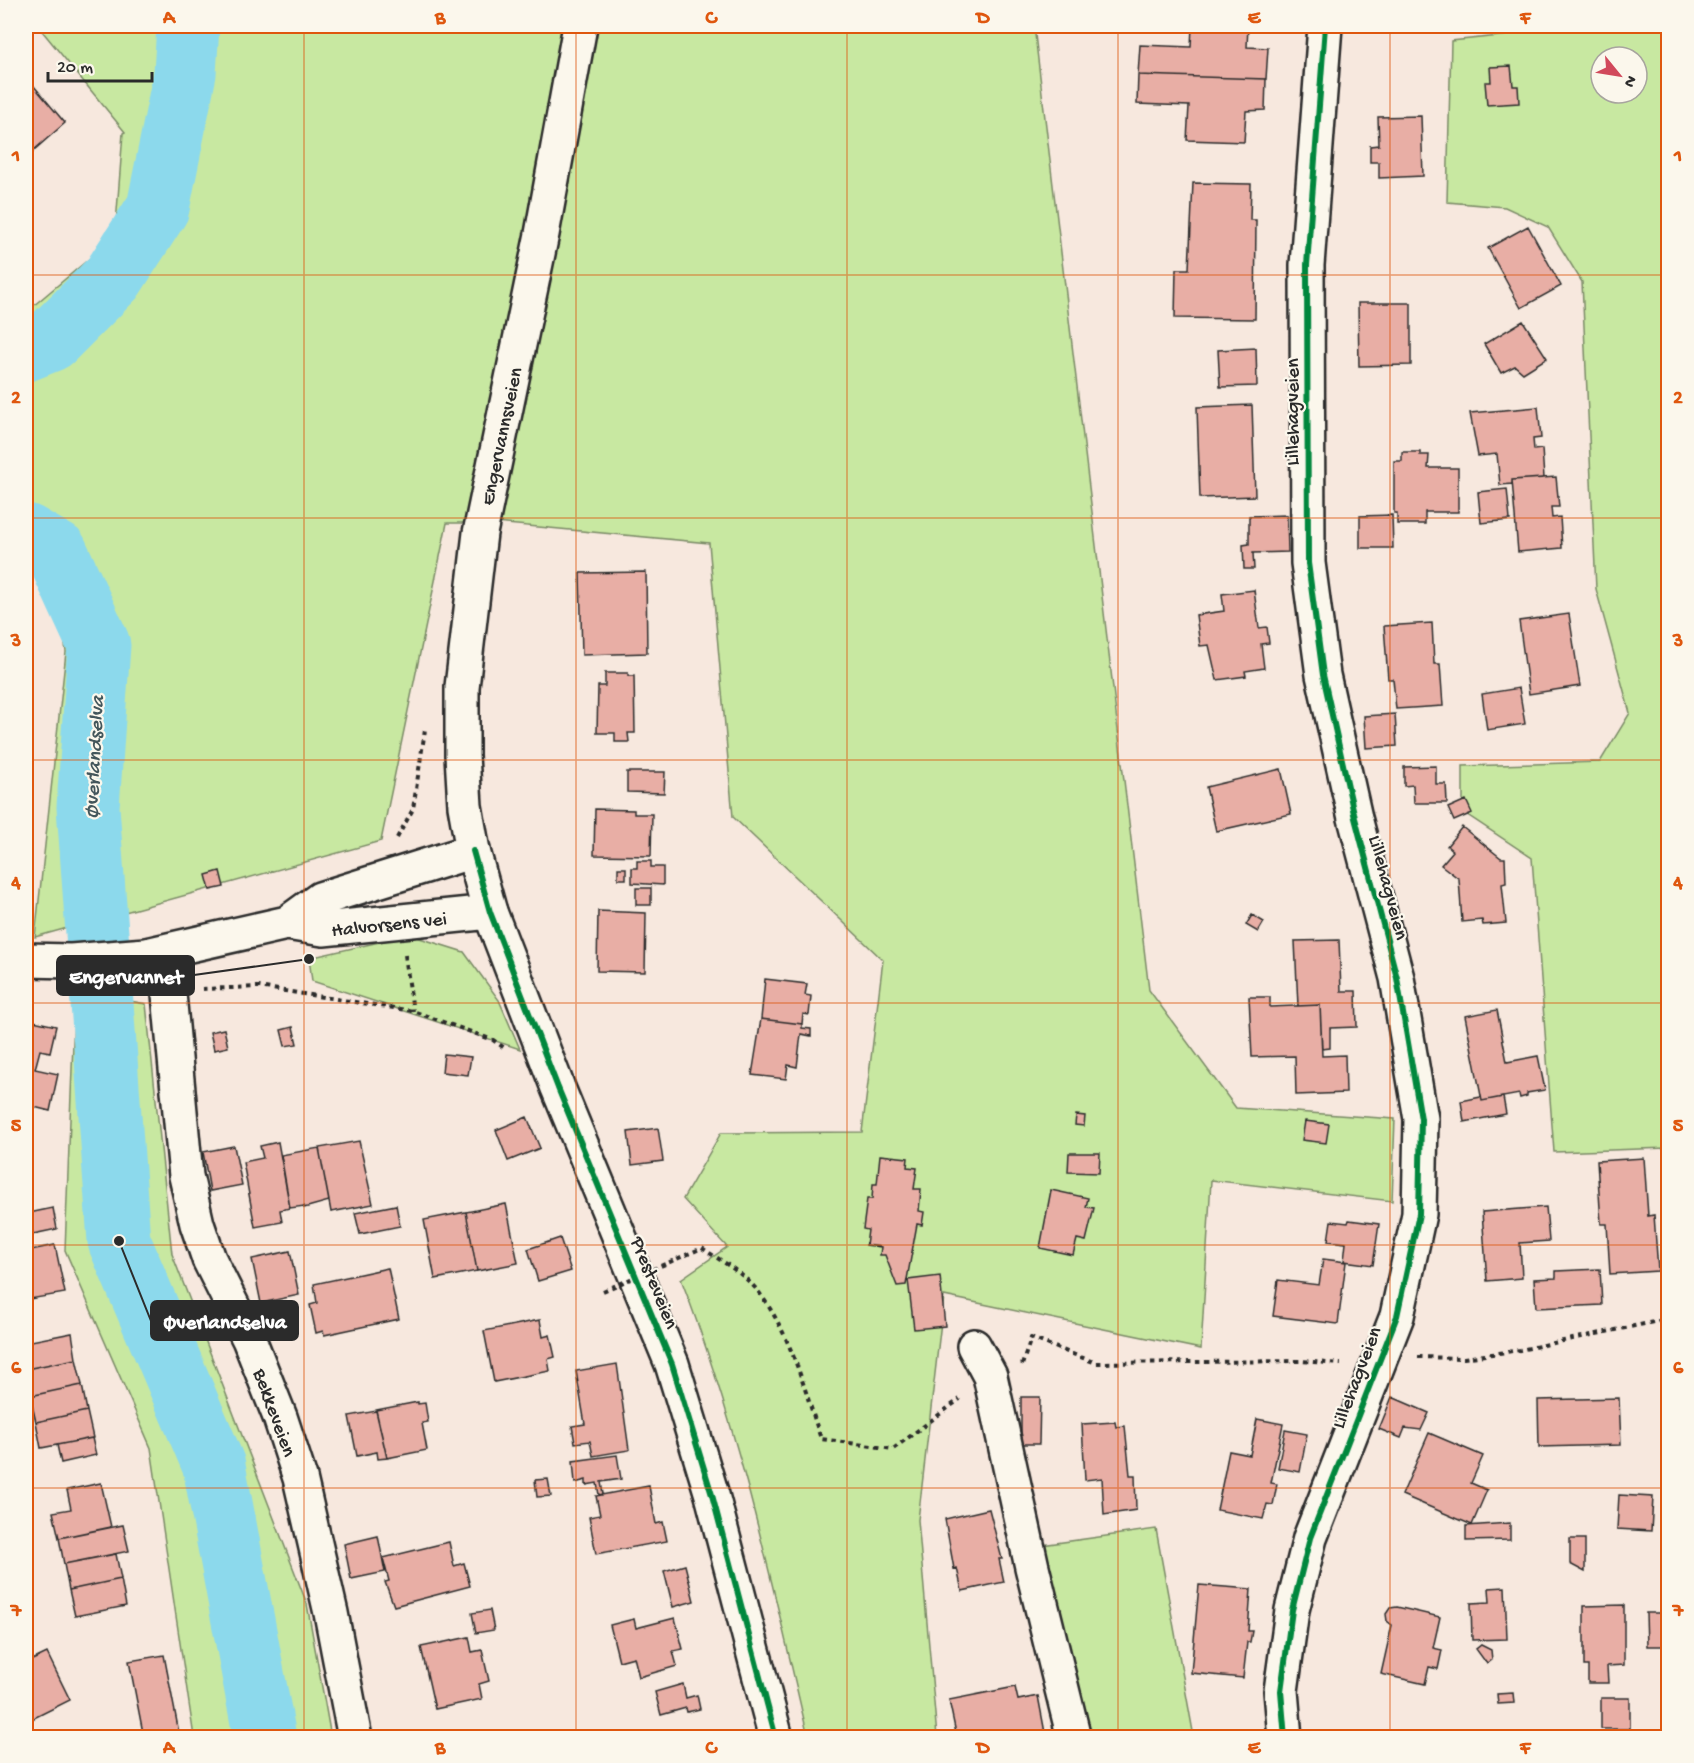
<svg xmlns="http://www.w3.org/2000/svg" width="1694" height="1763" viewBox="0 0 1694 1763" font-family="'Gochi Hand',sans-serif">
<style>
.green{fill:#c8e8a1;stroke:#7a8a66;stroke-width:1.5;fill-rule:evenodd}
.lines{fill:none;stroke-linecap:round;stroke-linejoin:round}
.river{stroke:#8cd9ec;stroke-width:63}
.building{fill:#e8aea5;stroke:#2b2b2b;stroke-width:1.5}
.minor-casing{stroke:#2b2b2b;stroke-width:38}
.major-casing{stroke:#2b2b2b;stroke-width:38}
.path{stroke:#2b2b2b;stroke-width:4;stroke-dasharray:4.5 4.5;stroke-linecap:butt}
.minor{stroke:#fbf7ec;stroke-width:33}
.major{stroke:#fbf7ec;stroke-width:33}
.path-bridge{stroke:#2b2b2b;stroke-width:4;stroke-dasharray:4.5 4.5;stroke-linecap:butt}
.cycleway-casing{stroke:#fbf7ec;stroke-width:10}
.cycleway{stroke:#00873e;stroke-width:6}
.grid{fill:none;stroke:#df570e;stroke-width:1.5;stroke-opacity:0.55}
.labels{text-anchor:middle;stroke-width:4.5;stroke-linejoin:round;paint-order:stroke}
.street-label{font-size:20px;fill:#2b2b2b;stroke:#fbf7ec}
.water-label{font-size:21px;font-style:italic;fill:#43565b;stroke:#fbf7ec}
.leader{fill:none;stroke:#2b2b2b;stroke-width:2}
.callout-dot{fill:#2b2b2b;stroke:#fbf7ec;stroke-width:2}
.callout{fill:#2b2b2b;stroke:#2b2b2b;stroke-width:2}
.callout-label{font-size:21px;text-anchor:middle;font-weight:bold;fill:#fff}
.neatline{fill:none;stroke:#df570e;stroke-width:2}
.grid-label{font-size:20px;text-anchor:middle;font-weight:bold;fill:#df570e}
</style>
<rect width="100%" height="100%" fill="#f7e8de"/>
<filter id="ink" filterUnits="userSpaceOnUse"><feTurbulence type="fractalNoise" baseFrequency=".0167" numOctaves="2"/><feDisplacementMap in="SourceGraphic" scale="12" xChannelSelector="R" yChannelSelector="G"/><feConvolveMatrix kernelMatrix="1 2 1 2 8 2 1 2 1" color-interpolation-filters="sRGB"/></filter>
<g filter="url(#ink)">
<path class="green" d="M 38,26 L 1034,26 L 1149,990 L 1236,1108 L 1395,1119 L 1392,1201 L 1211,1180 L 1201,1349 L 944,1296 L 918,1520 L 937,1737 L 808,1737 C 772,1583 739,1428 681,1279 L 727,1247 L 683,1199 L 721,1133 L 862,1132 L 883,960 L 733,817 L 709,543 L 496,523 L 447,523 L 381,841 L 35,937 L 66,652 L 58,595 L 26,560 L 26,312 L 115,237 L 123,133 L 125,132 Z
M 1519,26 L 1668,26 L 1668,1148 L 1554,1152 L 1532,858 L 1463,812 L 1463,766 L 1600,762 L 1630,713 L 1596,589 L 1582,282 L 1548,227 L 1505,207 L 1447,202 L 1451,41 L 1509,35 ZM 1601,57 L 1637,57 L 1637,93 L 1601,93 Z
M 410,935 L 464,952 L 499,1000 L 520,1049 L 312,981 L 309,958 Z
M 75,991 L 146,1004 L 172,1254 L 307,1604 L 331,1737 L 194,1737 L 151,1448 L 65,1250 Z
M 1156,1529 L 1194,1737 L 1086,1737 L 1042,1545 Z"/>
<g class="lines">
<path class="river" d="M 26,350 L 51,340 L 113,278 L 158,208 L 185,73 L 188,26
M 26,535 L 57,553 L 99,645 L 88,807 L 119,1241 L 214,1466 L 265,1738"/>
</g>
<path class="building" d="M 1192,26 L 1248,26 L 1247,47 L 1268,48 L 1266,79 L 1138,75 L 1140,45 L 1191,47 Z
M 1511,66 L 1513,86 L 1518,86 L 1519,103 L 1487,105 L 1485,82 L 1491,82 L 1490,67 Z
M 1138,75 L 1266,79 L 1265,110 L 1246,111 L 1244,142 L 1187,140 L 1189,106 L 1137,104 Z
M 33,85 L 65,123 L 26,157 L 26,92 Z
M 1421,116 L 1423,176 L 1379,178 L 1379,162 L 1370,162 L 1370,146 L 1379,145 L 1378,117 Z
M 1193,183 L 1251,184 L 1250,220 L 1256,220 L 1255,319 L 1175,318 L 1176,269 L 1189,269 Z
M 1528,226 L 1561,286 L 1521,308 L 1488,248 Z
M 1358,303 L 1411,303 L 1411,365 L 1359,366 Z
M 1523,321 L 1547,358 L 1523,373 L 1515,366 L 1501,373 L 1484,344 Z
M 1256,348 L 1257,386 L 1220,387 L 1218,350 Z
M 1252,405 L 1255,496 L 1200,498 L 1197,407 Z
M 1538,407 L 1541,438 L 1533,439 L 1534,450 L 1542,449 L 1544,478 L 1512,480 L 1512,484 L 1500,485 L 1497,454 L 1478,456 L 1470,413 Z
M 1402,452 L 1420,452 L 1420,455 L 1429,455 L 1428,468 L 1458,468 L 1458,512 L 1425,512 L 1425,524 L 1397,524 L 1397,513 L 1394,513 L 1394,461 L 1402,461 Z
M 1556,477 L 1559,507 L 1551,507 L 1552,518 L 1560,517 L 1562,548 L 1518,552 L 1512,480 Z
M 1507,489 L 1510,520 L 1481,523 L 1478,492 Z
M 1287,515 L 1288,552 L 1253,553 L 1254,569 L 1244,569 L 1243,545 L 1249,544 L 1249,516 Z
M 1392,515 L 1393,548 L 1360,548 L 1360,516 Z
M 646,572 L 647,653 L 582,655 L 580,573 Z
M 1254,590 L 1259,628 L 1267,627 L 1269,643 L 1261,644 L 1264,668 L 1245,671 L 1246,676 L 1217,680 L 1209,645 L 1200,646 L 1196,615 L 1224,611 L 1222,594 Z
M 1569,614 L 1580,686 L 1529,694 L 1519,621 Z
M 1432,623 L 1434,664 L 1440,664 L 1443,706 L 1396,709 L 1393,679 L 1388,679 L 1384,626 Z
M 605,673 L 628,673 L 628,676 L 634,676 L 635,733 L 628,733 L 629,742 L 615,742 L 615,733 L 597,733 L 598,686 L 605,686 Z
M 1519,688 L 1525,724 L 1487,730 L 1482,694 Z
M 1395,714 L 1397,746 L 1366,748 L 1364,716 Z
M 1436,766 L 1436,784 L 1446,784 L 1447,803 L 1414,803 L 1413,785 L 1404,786 L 1404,767 Z
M 1281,769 L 1291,814 L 1216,831 L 1206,787 Z
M 627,772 L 665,772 L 664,793 L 627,792 Z
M 1466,800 L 1472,813 L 1454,821 L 1448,808 Z
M 595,809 L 634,810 L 634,814 L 652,814 L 651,856 L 594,855 Z
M 1462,827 L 1501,858 L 1505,858 L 1506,883 L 1502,884 L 1506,923 L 1483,925 L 1482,920 L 1462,922 L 1459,879 L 1441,865 L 1453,851 L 1447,846 Z
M 637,861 L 651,861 L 651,867 L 663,867 L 663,885 L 632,883 L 632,868 L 637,868 Z
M 618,868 L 626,868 L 626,879 L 618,879 Z
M 220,871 L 224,887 L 210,890 L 206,875 Z
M 636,888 L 651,888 L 651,905 L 636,905 Z
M 598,911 L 646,913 L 645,972 L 597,971 Z
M 1252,915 L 1264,922 L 1258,932 L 1246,925 Z
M 1339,940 L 1341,991 L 1356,991 L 1357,1027 L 1330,1028 L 1330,1048 L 1322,1049 L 1320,1005 L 1298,1006 L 1295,941 Z
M 765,979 L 807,984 L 805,995 L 811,996 L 809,1015 L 803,1014 L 802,1024 L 761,1019 Z
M 1249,997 L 1270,997 L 1270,1007 L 1320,1005 L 1322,1056 L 1345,1055 L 1346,1093 L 1296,1095 L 1295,1056 L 1252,1057 Z
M 1497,1010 L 1507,1062 L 1538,1056 L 1545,1090 L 1527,1093 L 1527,1096 L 1520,1098 L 1519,1094 L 1482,1101 L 1465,1016 Z
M 761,1019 L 802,1024 L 802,1028 L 811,1029 L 811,1036 L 801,1034 L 797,1067 L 788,1065 L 786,1079 L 752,1075 Z
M 29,1020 L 56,1026 L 50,1052 L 40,1050 L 35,1069 L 58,1074 L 50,1111 L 26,1105 L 26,1036 Z
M 293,1027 L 297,1044 L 285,1046 L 281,1030 Z
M 224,1029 L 228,1047 L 214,1050 L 210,1032 Z
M 444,1054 L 471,1057 L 468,1075 L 442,1072 Z
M 1481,1097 L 1482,1101 L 1503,1097 L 1506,1114 L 1464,1122 L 1461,1101 Z
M 1076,1115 L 1085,1116 L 1084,1126 L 1075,1125 Z
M 527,1117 L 540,1148 L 508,1161 L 496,1130 Z
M 1305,1121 L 1329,1124 L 1326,1143 L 1302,1140 Z
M 658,1128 L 663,1161 L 632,1165 L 628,1132 Z
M 359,1141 L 373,1204 L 331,1212 L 319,1148 Z
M 278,1142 L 290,1208 L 280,1210 L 282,1222 L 255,1227 L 243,1162 L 263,1158 L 260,1146 Z
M 234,1146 L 242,1185 L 210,1191 L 203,1152 Z
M 319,1148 L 329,1201 L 304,1208 L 304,1206 L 290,1208 L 281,1155 Z
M 1069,1153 L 1100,1153 L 1099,1173 L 1068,1172 Z
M 880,1155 L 908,1158 L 907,1167 L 917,1168 L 914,1189 L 921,1189 L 919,1211 L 924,1212 L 922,1225 L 917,1224 L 906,1285 L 897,1286 L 885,1255 L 880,1255 L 881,1247 L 866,1245 L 868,1230 L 863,1229 L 867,1199 L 872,1199 L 873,1184 L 877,1184 Z
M 1644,1158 L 1648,1216 L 1654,1215 L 1658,1271 L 1610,1274 L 1607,1224 L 1601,1224 L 1597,1161 Z
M 1051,1190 L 1088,1198 L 1086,1207 L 1094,1208 L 1086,1241 L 1077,1239 L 1073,1255 L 1040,1248 Z
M 506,1204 L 518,1263 L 477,1271 L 466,1212 Z
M 396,1205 L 400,1226 L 360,1234 L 355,1213 Z
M 1546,1207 L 1549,1241 L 1520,1243 L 1522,1278 L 1487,1281 L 1482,1212 Z
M 53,1208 L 57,1229 L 33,1234 L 29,1213 Z
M 466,1212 L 477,1271 L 435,1279 L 424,1220 Z
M 1349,1220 L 1379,1224 L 1373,1265 L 1344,1261 L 1346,1243 L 1328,1241 L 1331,1221 L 1348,1223 Z
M 560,1238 L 571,1271 L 538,1281 L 528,1249 Z
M 55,1245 L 65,1293 L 30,1299 L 26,1275 L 26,1251 Z
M 290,1251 L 299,1295 L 261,1303 L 252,1259 Z
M 1323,1259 L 1346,1262 L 1338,1324 L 1273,1316 L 1278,1280 L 1319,1285 Z
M 388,1268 L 399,1319 L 324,1335 L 323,1331 L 316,1333 L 310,1305 L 317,1303 L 314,1284 Z
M 1600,1269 L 1602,1305 L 1536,1308 L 1534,1279 L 1556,1278 L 1556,1271 Z
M 940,1276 L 945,1326 L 914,1329 L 908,1280 Z
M 540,1320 L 543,1337 L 550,1335 L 555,1357 L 548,1359 L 550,1371 L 494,1382 L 484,1331 Z
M 72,1333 L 76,1359 L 26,1369 L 26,1342 Z
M 76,1359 L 82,1385 L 30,1396 L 26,1369 Z
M 617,1364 L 629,1450 L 593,1456 L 590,1441 L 575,1443 L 572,1426 L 585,1424 L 576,1371 Z
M 82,1385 L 87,1411 L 36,1422 L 30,1396 Z
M 1021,1397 L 1040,1397 L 1039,1444 L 1021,1444 Z
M 1392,1397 L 1429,1413 L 1421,1430 L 1405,1428 L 1401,1438 L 1379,1429 Z
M 1619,1398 L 1621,1445 L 1539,1447 L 1538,1400 Z
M 418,1402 L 418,1404 L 425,1403 L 428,1422 L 422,1423 L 427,1450 L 387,1458 L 376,1410 Z
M 87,1411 L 93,1438 L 41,1448 L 36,1422 Z
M 376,1411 L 387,1458 L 378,1459 L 377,1452 L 357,1456 L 349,1416 Z
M 1257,1419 L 1283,1424 L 1271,1483 L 1277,1484 L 1273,1505 L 1267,1504 L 1263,1519 L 1217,1510 L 1229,1451 L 1250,1455 Z
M 1115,1422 L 1116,1427 L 1125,1426 L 1130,1475 L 1135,1475 L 1136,1510 L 1104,1515 L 1102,1478 L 1085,1480 L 1082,1424 Z
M 1285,1430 L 1307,1434 L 1300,1472 L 1278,1468 Z
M 1429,1433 L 1483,1456 L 1471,1483 L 1487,1490 L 1472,1525 L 1402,1495 Z
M 92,1438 L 96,1455 L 61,1463 L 57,1445 Z
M 617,1455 L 621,1479 L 601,1482 L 603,1494 L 599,1495 L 597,1483 L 586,1485 L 586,1480 L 575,1483 L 573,1461 Z
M 548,1479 L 551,1496 L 537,1497 L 535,1480 Z
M 101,1483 L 111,1527 L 59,1538 L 53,1512 L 71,1509 L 67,1490 Z
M 649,1486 L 656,1524 L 663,1522 L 667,1541 L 596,1554 L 589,1517 L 600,1515 L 596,1496 Z
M 1619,1495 L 1653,1497 L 1651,1531 L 1617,1529 Z
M 989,1509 L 1002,1559 L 999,1559 L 1004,1582 L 962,1591 L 957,1568 L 954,1569 L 945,1519 Z
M 1510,1523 L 1510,1540 L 1466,1541 L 1466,1526 Z
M 123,1525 L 129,1551 L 64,1564 L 59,1538 Z
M 378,1536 L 385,1572 L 351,1579 L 344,1544 Z
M 1570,1539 L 1585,1539 L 1585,1572 L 1570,1564 Z
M 449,1542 L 454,1566 L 464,1563 L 470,1586 L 394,1606 L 385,1582 L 389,1581 L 383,1558 Z
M 116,1554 L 121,1579 L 69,1590 L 64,1564 Z
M 685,1565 L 694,1601 L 673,1607 L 664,1571 Z
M 121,1579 L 126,1606 L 75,1616 L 69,1590 Z
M 1199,1585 L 1251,1589 L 1248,1631 L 1252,1631 L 1250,1642 L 1247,1642 L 1243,1678 L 1191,1673 Z
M 1505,1587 L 1507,1639 L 1472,1640 L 1471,1603 L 1490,1602 L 1489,1588 Z
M 1624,1605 L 1624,1665 L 1607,1666 L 1608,1683 L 1588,1683 L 1588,1666 L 1584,1666 L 1584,1606 Z
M 1397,1607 L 1440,1617 L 1433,1648 L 1442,1650 L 1438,1669 L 1429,1667 L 1425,1684 L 1381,1674 L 1392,1625 L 1387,1621 L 1386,1614 L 1390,1608 Z
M 490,1610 L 494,1630 L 476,1633 L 472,1613 Z
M 1646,1613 L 1668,1613 L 1668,1646 L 1647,1646 Z
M 675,1618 L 683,1649 L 673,1651 L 677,1666 L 639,1677 L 634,1657 L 619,1661 L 610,1625 L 634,1619 L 636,1628 Z
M 469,1637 L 472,1652 L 482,1650 L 489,1681 L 479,1684 L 482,1699 L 435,1709 L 421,1647 Z
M 1481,1645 L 1491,1650 L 1492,1660 L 1487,1664 L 1476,1649 Z
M 47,1653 L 70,1700 L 28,1721 L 26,1663 Z
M 164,1655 L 180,1738 L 144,1738 L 129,1661 Z
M 683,1684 L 686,1698 L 697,1695 L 700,1709 L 687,1712 L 686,1708 L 661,1715 L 655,1692 Z
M 1015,1687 L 1018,1700 L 1038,1696 L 1046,1738 L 957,1738 L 949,1700 Z
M 1513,1693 L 1514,1703 L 1498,1704 L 1497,1694 Z
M 1601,1698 L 1630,1698 L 1630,1729 L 1601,1729 Z"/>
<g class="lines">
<g class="minor-casing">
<path id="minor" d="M 287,923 L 323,929 L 490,912
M 165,951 L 186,1176 L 197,1224 L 209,1259 L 249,1339 L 280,1417 L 300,1478 L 331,1613 L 355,1738
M 26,960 L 71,961 L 146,955 L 287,923 L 320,899 L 473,851
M 974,1346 L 990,1376 L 1032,1567 L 1074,1738
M 1285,1738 L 1281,1691 L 1292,1610 L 1310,1538 L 1397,1316 L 1419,1214 L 1421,1119 L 1397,978 L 1355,818 L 1323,675 L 1308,563 L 1307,265 L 1325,26"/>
</g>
<g class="major-casing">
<path id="major" d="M 580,26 L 542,234 L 480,533 L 462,687 L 462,755 L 465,806 L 473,851 L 490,912 L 558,1088 L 672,1364 L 712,1495 L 776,1738"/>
</g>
<path class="path" d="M 397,838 L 413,809 L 425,730
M 405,955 L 413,1011
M 202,989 L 259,987 L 413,1011 L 493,1040 L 506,1049
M 702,1248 C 720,1260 743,1273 757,1290 C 791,1333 804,1388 821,1439 L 893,1449 L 960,1399
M 1418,1357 L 1464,1358 L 1520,1350 L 1668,1319
M 1022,1365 L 1031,1338 L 1096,1363 L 1301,1361 L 1341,1364"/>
<use href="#minor" class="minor"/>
<use href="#major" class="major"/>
<path class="path-bridge" d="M 603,1291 L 702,1248"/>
<g class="cycleway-casing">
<path id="cycleway" d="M 473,851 L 490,912 L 558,1088 L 672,1364 L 712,1495 L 776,1738
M 1285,1738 L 1281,1691 L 1292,1610 L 1310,1538 L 1397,1316 L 1419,1214 L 1421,1119 L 1397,978 L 1355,818 L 1323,675 L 1308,563 L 1307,265 L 1325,26"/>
</g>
<use href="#cycleway" class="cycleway"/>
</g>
</g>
<path class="grid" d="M 304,26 L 304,1738M 576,26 L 576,1738M 847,26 L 847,1738M 1118,26 L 1118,1738M 1390,26 L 1390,1738M 26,275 L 1668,275M 26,518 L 1668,518M 26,760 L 1668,760M 26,1003 L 1668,1003M 26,1245 L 1668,1245M 26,1488 L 1668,1488"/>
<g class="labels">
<g class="street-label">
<text transform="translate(1291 412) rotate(-90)" y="7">Lillehagveien</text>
<text transform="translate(500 436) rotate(-78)" y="7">Engervannsveien</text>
<text transform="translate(1390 887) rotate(75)" y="7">Lillehagveien</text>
<text transform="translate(389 923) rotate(-6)" y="7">Halvorsens vei</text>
<text transform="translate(656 1282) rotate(68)" y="7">Presteveien</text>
<text transform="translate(1355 1377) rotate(-69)" y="7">Lillehagveien</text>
<text transform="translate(276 1412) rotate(70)" y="7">Bekkeveien</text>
</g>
<g class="water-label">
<text transform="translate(93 757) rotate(-87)" y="7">Øverlandselva</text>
</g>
</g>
<path class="leader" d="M309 959L194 975M119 1241L151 1321"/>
<g class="callout-dot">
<circle cx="309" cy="959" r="6"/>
<circle cx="119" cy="1241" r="6"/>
</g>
<g class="callout">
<rect x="57" y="956" width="137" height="39" rx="6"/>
<rect x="151" y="1301" width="147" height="39" rx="6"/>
</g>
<g class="callout-label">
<text x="126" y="983">Engervannet</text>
<text x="225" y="1328">Øverlandselva</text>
</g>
<rect width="1694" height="1763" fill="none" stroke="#fbf7ec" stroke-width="66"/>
<g transform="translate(1619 75) rotate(120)"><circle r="28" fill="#fbf7ec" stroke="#a8a59f" stroke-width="1.5"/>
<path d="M0-4.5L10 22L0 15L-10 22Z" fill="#d1495b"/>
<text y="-9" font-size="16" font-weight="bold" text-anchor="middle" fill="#2b2b2b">N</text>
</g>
<path d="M48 72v9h104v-9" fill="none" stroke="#2b2b2b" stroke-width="3"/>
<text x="57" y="72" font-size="18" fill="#2b2b2b" stroke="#fbf7ec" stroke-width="4.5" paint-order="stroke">20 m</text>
<rect x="33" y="33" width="1628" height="1697" class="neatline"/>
<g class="grid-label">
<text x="169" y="23">A</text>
<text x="440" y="23">B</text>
<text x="711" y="23">C</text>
<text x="983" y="23">D</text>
<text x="1254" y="23">E</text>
<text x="1525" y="23">F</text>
<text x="16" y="161">1</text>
<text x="1678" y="161">1</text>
<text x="16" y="403">2</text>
<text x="1678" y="403">2</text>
<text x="16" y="646">3</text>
<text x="1678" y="646">3</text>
<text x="16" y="888">4</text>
<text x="1678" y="888">4</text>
<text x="16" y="1131">5</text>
<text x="1678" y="1131">5</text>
<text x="16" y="1373">6</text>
<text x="1678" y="1373">6</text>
<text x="16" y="1616">7</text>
<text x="1678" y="1616">7</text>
<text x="169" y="1753">A</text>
<text x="440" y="1753">B</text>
<text x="711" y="1753">C</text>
<text x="983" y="1753">D</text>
<text x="1254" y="1753">E</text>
<text x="1525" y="1753">F</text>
</g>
</svg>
